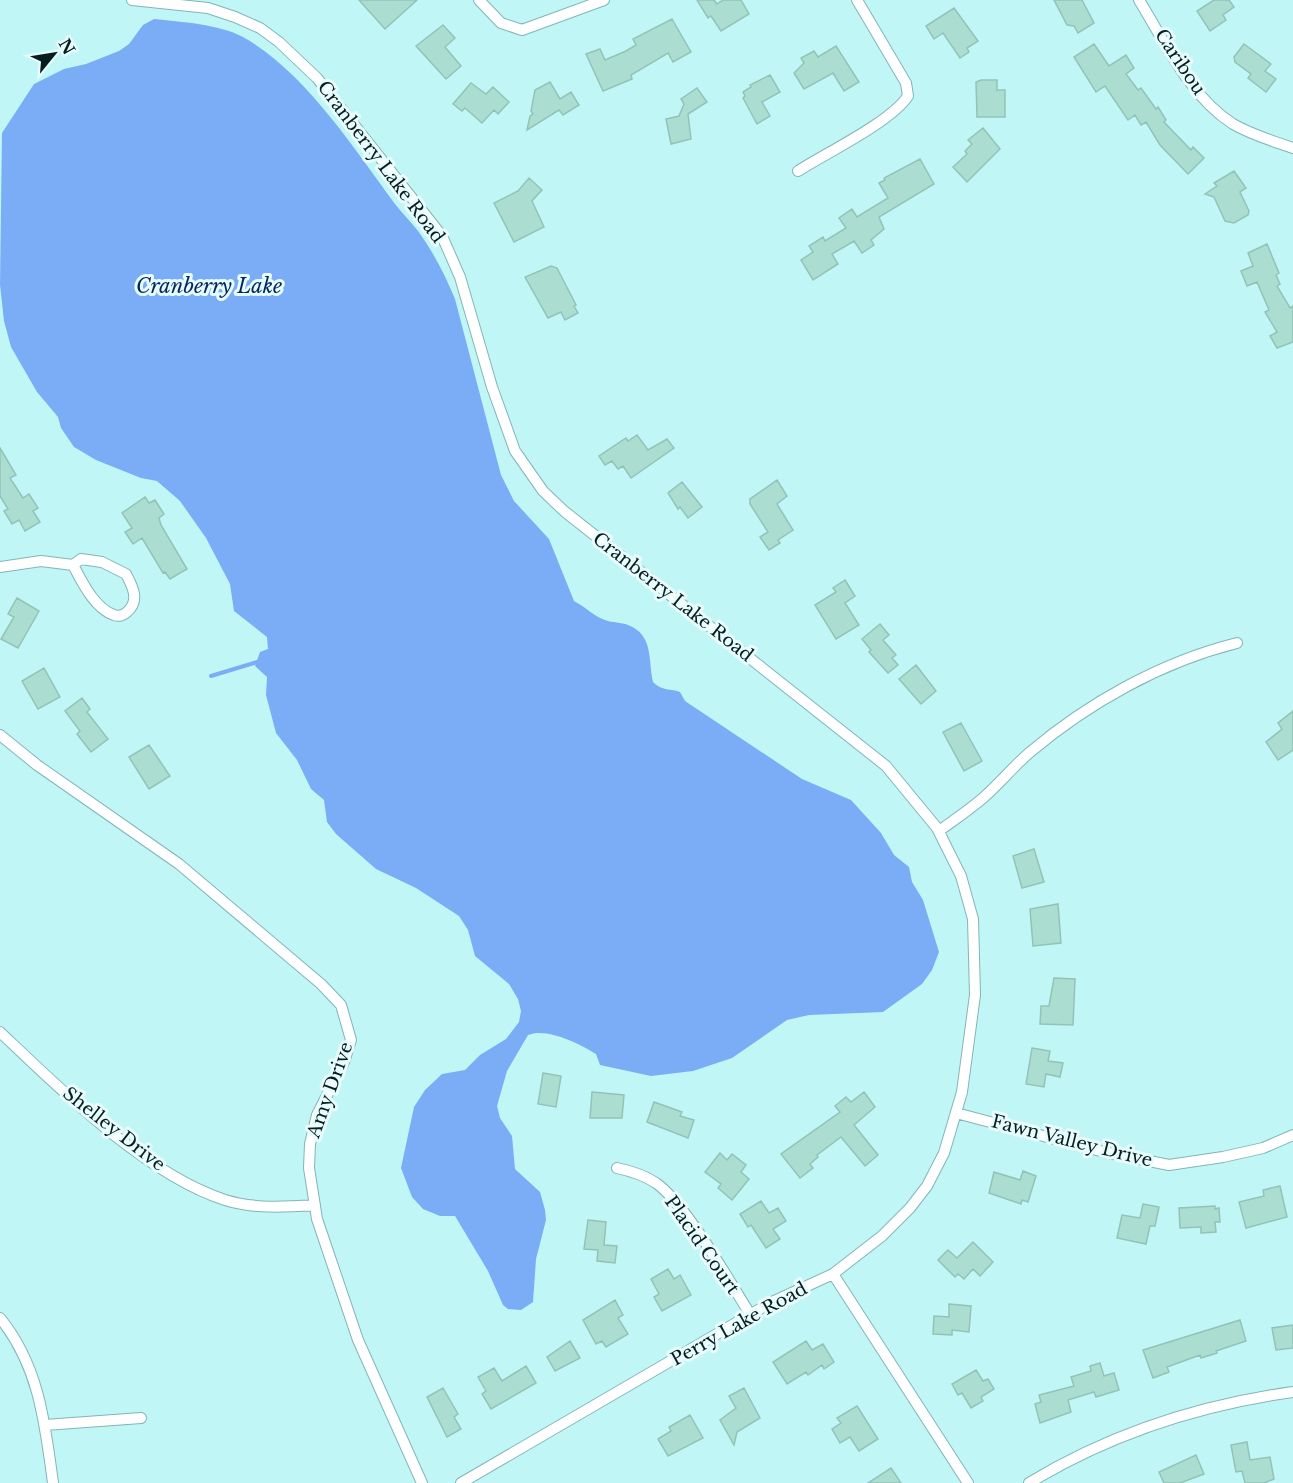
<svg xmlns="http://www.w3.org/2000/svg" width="1293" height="1483" viewBox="0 0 1293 1483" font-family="'Libre Baskerville',serif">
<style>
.water{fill:#7aadf6}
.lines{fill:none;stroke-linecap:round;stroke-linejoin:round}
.stream{stroke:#7aadf6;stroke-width:4}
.building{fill:#acddd1;stroke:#93c3b7;stroke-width:1.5}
.street-casing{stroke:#82b5b6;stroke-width:12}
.street{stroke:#fff;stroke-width:10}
.labels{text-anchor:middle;stroke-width:6;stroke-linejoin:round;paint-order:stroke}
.street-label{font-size:18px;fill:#081d1e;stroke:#e8fcfd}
.water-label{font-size:20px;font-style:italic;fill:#00265d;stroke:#e8fcfd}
</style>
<rect width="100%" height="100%" fill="#c1f6f7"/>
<path class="water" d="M 154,19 C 181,22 219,24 243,37 C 304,71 354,148 395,204 C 402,213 411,222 418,231 C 434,253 445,275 455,299 L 501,475 L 514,501 L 549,539 L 574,601 C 586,607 593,616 605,620 C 613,623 621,622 628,625 C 654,635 648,660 653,682 C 662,691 668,688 680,692 L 685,701 L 802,779 L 851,800 L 881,833 L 894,855 L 909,867 L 912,882 L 923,900 L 939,952 L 932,970 L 922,984 L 883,1012 L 809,1015 L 787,1020 L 732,1058 L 693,1071 L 651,1076 L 600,1065 L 596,1054 C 580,1044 547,1027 528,1035 L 507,1071 L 497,1106 L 500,1118 L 512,1136 L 515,1169 L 540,1192 L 545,1210 L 546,1220 L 536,1259 L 533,1302 L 521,1310 L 508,1309 L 503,1305 L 488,1271 L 455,1216 L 440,1216 L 423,1209 L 412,1197 L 401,1168 L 414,1107 L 425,1090 L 442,1074 L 465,1070 L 480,1055 L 506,1039 L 519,1022 L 521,1011 L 518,999 L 509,984 L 475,956 L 468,930 L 459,916 L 416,888 L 376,869 L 336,834 L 327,822 L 324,800 L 311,789 L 297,760 L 276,733 L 266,695 L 267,677 L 255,666 L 260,652 L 268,649 L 267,637 L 234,611 L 230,584 L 206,538 L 180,501 L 157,481 L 141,478 L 96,460 L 74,447 L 61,428 L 58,417 L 37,392 L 11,347 L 4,321 L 0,285 L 2,133 L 34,84 L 64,69 L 86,64 L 119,51 L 129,44 L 143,25 Z"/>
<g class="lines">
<path class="stream" d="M 211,676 L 257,662"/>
</g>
<path class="building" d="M 359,0 L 417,0 L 385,29 Z
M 697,0 L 714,0 L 717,4 L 723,0 L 741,0 L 749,14 L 721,31 L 711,16 L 708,18 Z
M 1054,0 L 1082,0 L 1094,23 L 1078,33 L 1074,26 L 1067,25 Z
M 1214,0 L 1229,0 L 1234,7 L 1223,15 L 1226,20 L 1210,31 L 1197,11 Z
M 954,8 L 978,41 L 967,48 L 969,52 L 960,58 L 943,33 L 934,39 L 926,26 Z
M 672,19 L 691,52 L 673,62 L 668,53 L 631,75 L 632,79 L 603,91 L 586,54 L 600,49 L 605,60 L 626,51 L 636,45 L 633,39 Z
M 443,25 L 455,38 L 445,47 L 461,66 L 446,79 L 416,46 Z
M 1094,44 L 1109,66 L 1126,55 L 1134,68 L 1126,74 L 1138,90 L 1141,88 L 1156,109 L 1158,107 L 1166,120 L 1164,122 L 1191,150 L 1193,147 L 1204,158 L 1188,174 L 1160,145 L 1146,122 L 1141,125 L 1135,115 L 1128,120 L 1105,86 L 1096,92 L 1074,57 Z
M 1244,44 L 1271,64 L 1265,71 L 1276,79 L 1266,92 L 1248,78 L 1251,74 L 1235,62 L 1234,57 Z
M 836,46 L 859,82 L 844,91 L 833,73 L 804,89 L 794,73 L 804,63 L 801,58 L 814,51 L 818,57 Z
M 770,75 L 780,92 L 762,102 L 770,116 L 757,124 L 743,98 L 745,96 L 743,92 L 751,87 L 750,85 Z
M 981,80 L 997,80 L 997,90 L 1005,90 L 1005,117 L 977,117 L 976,82 Z
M 550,82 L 560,99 L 571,92 L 579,105 L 563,115 L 559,110 L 527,130 L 530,116 L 533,114 L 531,111 L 535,90 Z
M 471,83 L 486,94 L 493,87 L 509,102 L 498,114 L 494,110 L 482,123 L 465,108 L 462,111 L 453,104 Z
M 697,88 L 707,102 L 688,114 L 691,139 L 671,144 L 666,119 L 679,116 L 684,104 L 681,99 Z
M 983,128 L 1000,149 L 967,182 L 953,167 L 967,154 L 965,151 L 972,144 L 968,140 Z
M 920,159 L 934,184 L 879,217 L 884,229 L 871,240 L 874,245 L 862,253 L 854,241 L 832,254 L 838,264 L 813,280 L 801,260 L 813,252 L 809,246 L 823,237 L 825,241 L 846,228 L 839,218 L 852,209 L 857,217 L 888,198 L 879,183 L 885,180 L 884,178 Z
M 1234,171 L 1246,188 L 1240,192 L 1249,211 L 1248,215 L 1234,223 L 1225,221 L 1214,197 L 1205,194 L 1217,186 L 1214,183 Z
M 529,178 L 542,190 L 532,201 L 544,227 L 514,242 L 494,203 L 518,191 Z
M 1267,244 L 1279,273 L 1276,275 L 1280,284 L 1277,286 L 1290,308 L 1293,306 L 1293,342 L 1277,348 L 1270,336 L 1277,332 L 1265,312 L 1269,310 L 1257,282 L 1247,286 L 1241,271 L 1253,266 L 1248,253 Z
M 551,266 L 557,268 L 576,305 L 574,306 L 578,313 L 565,320 L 561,312 L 548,318 L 525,277 Z
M 637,435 L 648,450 L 667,439 L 674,448 L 631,478 L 623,466 L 618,469 L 612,461 L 605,465 L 599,456 L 626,438 L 628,441 Z
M 0,448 L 16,475 L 10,478 L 23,498 L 29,494 L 38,508 L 33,511 L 40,522 L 25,531 L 19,520 L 12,524 L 4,511 L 8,509 L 0,496 Z
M 777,480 L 787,496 L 777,504 L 793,530 L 778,540 L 780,543 L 769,550 L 760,537 L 768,532 L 750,504 L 750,499 Z
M 682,482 L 702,507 L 688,518 L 680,507 L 678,509 L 668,493 Z
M 145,497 L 149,503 L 155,500 L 164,514 L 159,518 L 161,525 L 187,569 L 170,579 L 165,572 L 163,573 L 142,538 L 133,544 L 125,532 L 132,528 L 122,513 Z
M 845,580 L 855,596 L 845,603 L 859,625 L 836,639 L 815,605 L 836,592 L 833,588 Z
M 17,598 L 39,611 L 18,648 L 1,639 L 14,617 L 8,614 Z
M 880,624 L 889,635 L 883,640 L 896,655 L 892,658 L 898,665 L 888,673 L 869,652 L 871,650 L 862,639 Z
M 916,665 L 936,691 L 921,704 L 899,679 Z
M 44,668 L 60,697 L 38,709 L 22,681 Z
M 82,698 L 90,709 L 87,712 L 108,739 L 91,752 L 77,734 L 80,731 L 65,711 Z
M 1293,711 L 1293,750 L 1278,760 L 1266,742 L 1282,729 L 1278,723 Z
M 961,723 L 982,761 L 964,771 L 943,732 Z
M 149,745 L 170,776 L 149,789 L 129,757 Z
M 1034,849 L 1044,882 L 1022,888 L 1013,856 Z
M 1058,904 L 1061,943 L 1033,946 L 1030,909 Z
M 1054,978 L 1075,979 L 1073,1025 L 1040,1024 L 1041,1006 L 1049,1006 Z
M 1032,1048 L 1050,1051 L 1048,1061 L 1063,1063 L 1060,1077 L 1046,1074 L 1044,1087 L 1026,1084 Z
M 543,1073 L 561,1076 L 556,1107 L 538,1104 Z
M 592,1092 L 624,1095 L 622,1118 L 590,1118 Z
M 864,1092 L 875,1107 L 854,1125 L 878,1155 L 865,1166 L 841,1137 L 817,1155 L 818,1157 L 810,1164 L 813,1168 L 800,1178 L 781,1154 L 840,1112 L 835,1106 L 846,1097 L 851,1102 Z
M 654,1102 L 682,1112 L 680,1116 L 694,1120 L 688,1138 L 647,1122 Z
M 720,1153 L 727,1160 L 732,1154 L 746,1165 L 741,1172 L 749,1179 L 732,1200 L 718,1188 L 721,1184 L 705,1172 Z
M 1023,1171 L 1036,1176 L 1028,1202 L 1022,1200 L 1021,1204 L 989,1193 L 994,1172 L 1020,1180 Z
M 1280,1186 L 1287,1217 L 1246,1228 L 1239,1202 L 1264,1196 L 1263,1190 Z
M 761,1201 L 769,1213 L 778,1208 L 786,1221 L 773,1229 L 780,1239 L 766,1248 L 751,1225 L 748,1227 L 740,1214 Z
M 1143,1204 L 1159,1207 L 1155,1226 L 1150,1226 L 1146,1244 L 1117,1238 L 1122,1215 L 1140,1218 Z
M 1215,1206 L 1215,1209 L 1219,1208 L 1220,1222 L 1215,1222 L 1216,1232 L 1201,1233 L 1201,1227 L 1180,1228 L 1179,1208 Z
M 588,1220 L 606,1222 L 604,1245 L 617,1246 L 615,1263 L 597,1261 L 598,1250 L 584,1249 Z
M 973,1242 L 993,1262 L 980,1276 L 973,1269 L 964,1279 L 958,1274 L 955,1277 L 938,1260 L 948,1250 L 957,1258 Z
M 668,1269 L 674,1279 L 680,1275 L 691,1295 L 662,1311 L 654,1297 L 659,1294 L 651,1279 Z
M 615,1300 L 623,1315 L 618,1318 L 628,1334 L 606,1347 L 602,1341 L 596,1344 L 583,1320 Z
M 949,1304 L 971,1306 L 969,1332 L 952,1330 L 952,1335 L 933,1334 L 934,1316 L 949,1317 Z
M 1240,1320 L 1246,1341 L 1216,1351 L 1217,1353 L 1201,1358 L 1200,1355 L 1167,1367 L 1169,1372 L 1153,1378 L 1143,1350 Z
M 1293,1325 L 1293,1348 L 1276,1350 L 1272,1328 Z
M 570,1341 L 580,1358 L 555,1371 L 547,1357 Z
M 806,1341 L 812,1350 L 823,1344 L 834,1362 L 824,1369 L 822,1365 L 808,1375 L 806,1372 L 787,1384 L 773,1362 Z
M 1100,1363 L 1104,1376 L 1114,1373 L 1119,1390 L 1096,1397 L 1094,1392 L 1068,1400 L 1071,1412 L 1040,1423 L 1035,1404 L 1041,1402 L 1039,1395 L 1074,1386 L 1071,1377 L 1091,1371 L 1090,1366 Z
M 526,1366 L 536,1383 L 491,1409 L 482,1394 L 486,1391 L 478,1377 L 494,1368 L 502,1381 Z
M 976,1370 L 983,1381 L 988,1379 L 994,1389 L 981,1397 L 983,1401 L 971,1408 L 962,1393 L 958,1395 L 952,1384 Z
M 443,1388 L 458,1414 L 454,1417 L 461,1429 L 447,1437 L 427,1397 Z
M 744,1388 L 760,1418 L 737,1432 L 734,1445 L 720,1420 L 736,1408 L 729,1396 Z
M 857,1406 L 878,1439 L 859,1451 L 850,1437 L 840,1443 L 832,1429 L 841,1423 L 837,1418 Z
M 690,1415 L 703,1438 L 668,1456 L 658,1439 L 671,1431 L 669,1427 Z
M 1247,1442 L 1250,1460 L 1270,1457 L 1274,1479 L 1264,1483 L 1245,1483 L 1242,1471 L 1236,1472 L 1231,1445 Z
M 1196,1455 L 1204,1474 L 1180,1483 L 1164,1483 L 1159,1472 Z
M 891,1468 L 901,1483 L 868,1483 Z"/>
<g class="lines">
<g class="street-casing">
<path id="street" d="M 132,0 L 208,8 L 235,17 L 260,28 L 279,42 L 317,78 L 442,236 L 460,277 L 492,387 L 515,451 L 543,491 L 564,511 L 886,766 L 937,828 L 961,876 L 973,919 L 975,995 L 962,1092 L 944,1153 L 927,1186 L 910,1208 L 882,1236 L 833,1274 L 772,1302 L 461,1483
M 479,0 L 501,23 L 522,30 L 604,0
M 1139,0 C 1165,42 1189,96 1233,124 C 1252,135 1273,141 1293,148
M 798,171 C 826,153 891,122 908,96 L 906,83 L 857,0
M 81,559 L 102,562 L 126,574 C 133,587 140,601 127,612 C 124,615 119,617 114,615 C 95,609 82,582 73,565 Z
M 0,567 L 41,561 L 73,565
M 0,735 L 37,765 L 179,864 L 321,984 L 341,1005 L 351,1040 L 344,1062 L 317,1115 L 310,1144 L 309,1168 L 317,1219 L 358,1340 L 422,1483
M 939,831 C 954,820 969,810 983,798 C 999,784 1013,767 1029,753 C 1088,703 1161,662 1237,643
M 0,1032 C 60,1089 145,1174 225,1200 C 254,1209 285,1207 315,1205
M 956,1113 L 1104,1152 L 1169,1165 L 1223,1157 L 1263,1148 L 1293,1135
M 617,1168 C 631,1171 644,1175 656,1183 C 686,1204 729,1281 750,1314
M 833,1274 L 968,1483
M 0,1318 C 39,1366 45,1423 53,1483
M 45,1425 L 141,1418
M 1029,1483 C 1110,1434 1199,1405 1293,1392"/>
</g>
<use href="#street" class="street"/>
</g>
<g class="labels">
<g class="street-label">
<text transform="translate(1180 62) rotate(56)" y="6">Caribou</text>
<text transform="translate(381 162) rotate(53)" y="6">Cranberry Lake Road</text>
<text transform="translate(673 597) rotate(38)" y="6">Cranberry Lake Road</text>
<text transform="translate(330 1090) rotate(-70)" y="6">Amy Drive</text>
<text transform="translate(114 1129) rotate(38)" y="6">Shelley Drive</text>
<text transform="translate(1072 1141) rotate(14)" y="6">Fawn Valley Drive</text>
<text transform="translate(702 1245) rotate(55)" y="6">Placid Court</text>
<text transform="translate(739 1324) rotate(-29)" y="6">Perry Lake Road</text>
</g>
<g class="water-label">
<text x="209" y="293">Cranberry Lake</text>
</g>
</g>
<g transform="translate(54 54) rotate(60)" stroke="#e8fcfd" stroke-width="4.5" paint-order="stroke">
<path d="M0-4.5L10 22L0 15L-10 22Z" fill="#081d1e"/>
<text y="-9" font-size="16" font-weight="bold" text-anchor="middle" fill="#081d1e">N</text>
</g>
</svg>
